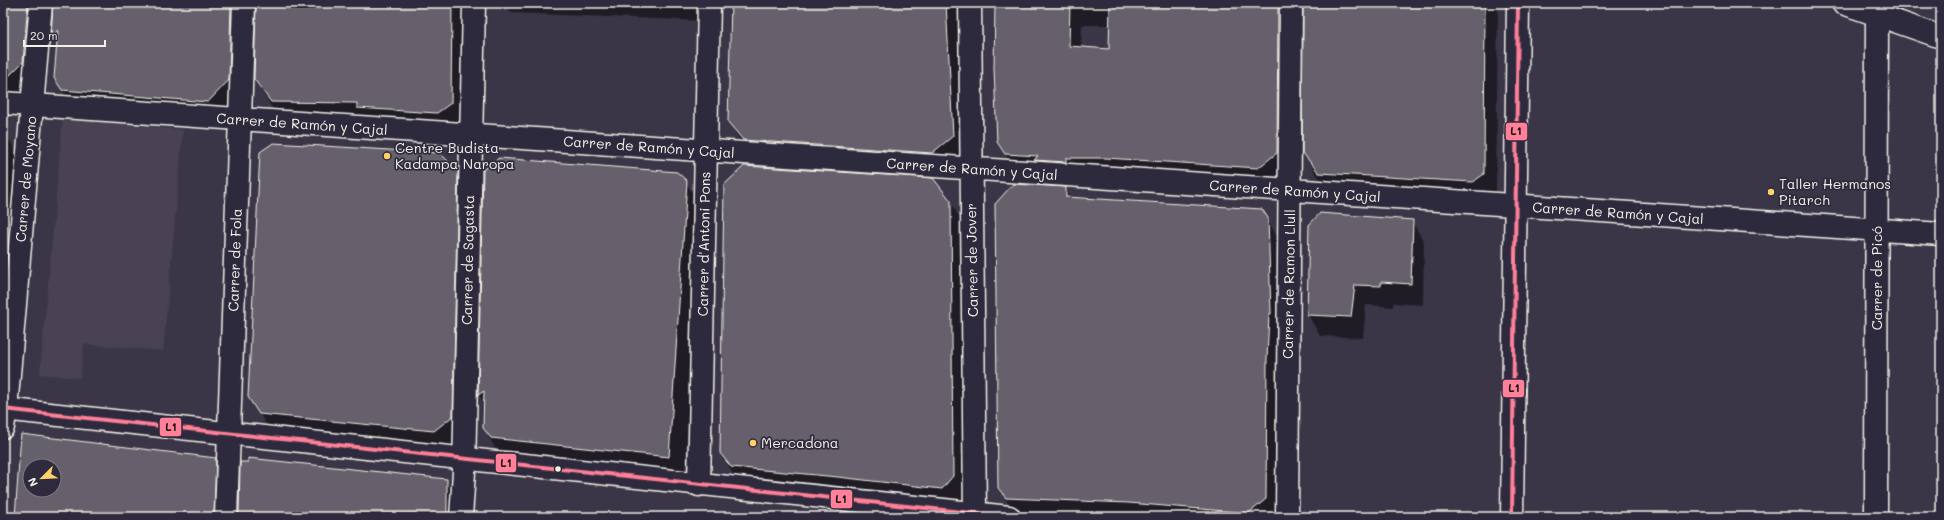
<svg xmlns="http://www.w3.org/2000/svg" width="1944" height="520" viewBox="0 0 1944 520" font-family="Mali,sans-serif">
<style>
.built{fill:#484352}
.shadow{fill:#0007;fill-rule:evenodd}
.building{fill:#65616c;stroke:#f4f1e8;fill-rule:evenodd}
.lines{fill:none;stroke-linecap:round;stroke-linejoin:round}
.pedestrian-casing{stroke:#f4f1e8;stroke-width:25}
.minor-casing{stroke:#f4f1e8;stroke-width:25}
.tertiary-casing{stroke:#f4f1e8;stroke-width:25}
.secondary-casing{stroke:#f4f1e8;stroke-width:25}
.pedestrian{stroke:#2f2a3d;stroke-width:22}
.minor{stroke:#2f2a3d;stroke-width:22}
.tertiary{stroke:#2f2a3d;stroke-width:22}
.secondary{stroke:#2f2a3d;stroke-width:22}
.bus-1-casing{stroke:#2f2a3d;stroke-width:7}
.bus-1{stroke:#ff8098;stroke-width:4}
.poi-dot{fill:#ffd166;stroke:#2f2a3d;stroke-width:1.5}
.bus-dot{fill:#f4f1e8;stroke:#2f2a3d;stroke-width:1.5}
.labels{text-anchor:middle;stroke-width:3.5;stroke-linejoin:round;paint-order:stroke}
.street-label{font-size:14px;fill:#f4f1e8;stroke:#2f2a3d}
.poi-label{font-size:14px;fill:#f4f1e8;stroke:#2f2a3d;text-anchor:start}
.line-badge{stroke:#2f2a3d;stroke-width:1.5}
.pale-badge-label{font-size:11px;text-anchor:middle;font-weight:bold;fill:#111}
</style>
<rect width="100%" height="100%" fill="#3b3647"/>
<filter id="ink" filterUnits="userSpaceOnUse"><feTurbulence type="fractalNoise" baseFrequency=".025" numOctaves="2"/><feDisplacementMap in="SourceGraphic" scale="8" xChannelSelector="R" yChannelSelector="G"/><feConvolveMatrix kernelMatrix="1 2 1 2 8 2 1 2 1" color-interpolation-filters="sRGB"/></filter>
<g filter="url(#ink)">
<path class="built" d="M 63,118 L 183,130 L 163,351 L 84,344 L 80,378 L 40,374 Z"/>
<path class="shadow" d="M 3,3 L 467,3 L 466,129 L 287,128 L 270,105 L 255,78 L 257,18 L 253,18 L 243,107 L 224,128 L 70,104 L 55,77 L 58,47 L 52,37 L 53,17 L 46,22 L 38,89 L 3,110 L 3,85 L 5,86 L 5,84 L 3,83 Z
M 505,3 L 704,3 L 704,21 L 511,13 Z
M 732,3 L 955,3 L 959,10 L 966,161 L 744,147 L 729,122 Z
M 996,3 L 1498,3 L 1496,196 L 1332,195 L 1316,174 L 1303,151 L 1304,13 L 1297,14 L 1290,176 L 1271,190 L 1011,164 L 998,142 ZM 1082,25 L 1111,25 L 1110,50 L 1081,48 Z
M 3,133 L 10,141 L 25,168 L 3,401 Z
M 457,171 L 473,198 L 467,443 L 449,457 L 276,440 L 249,397 Z
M 484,171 L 686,182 L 702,209 L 684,483 L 499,455 L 484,428 L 484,404 L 479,395 Z
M 1065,188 L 1071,199 L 1267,219 L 1282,245 L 1280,517 L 1017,517 L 1014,514 L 999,487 Z
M 950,201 L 966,228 L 968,502 L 736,480 L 721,453 Z
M 1412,221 L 1424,242 L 1423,305 L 1393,303 L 1393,307 L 1366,305 L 1363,338 L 1320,336 L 1308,315 Z
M 22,435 L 215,459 L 230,486 L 229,517 L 16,517 ZM 30,466 L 54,466 L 54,490 L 30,490 Z
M 446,480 L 462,507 L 462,517 L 240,517 Z
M 661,514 L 698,517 L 631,517 Z"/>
<path class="building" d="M 3,3 L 28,3 L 23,62 L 3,82 Z
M 53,3 L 231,3 L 229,80 L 208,102 L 62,90 L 54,78 L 58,30 L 51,37 Z
M 256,3 L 452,3 L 451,103 L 437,113 L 357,108 L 357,103 L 271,102 L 254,79 Z
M 731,3 L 946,3 L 953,136 L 932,153 L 743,140 L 728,122 Z
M 995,3 L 1070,3 L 1069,46 L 1109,49 L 1110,3 L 1278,3 L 1277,153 L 1258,168 L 1106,158 L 1066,158 L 1066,162 L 1034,160 L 1038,156 L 1005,154 L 997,142 L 994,68 Z
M 1303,3 L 1485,3 L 1484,174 L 1473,182 L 1319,173 L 1302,152 Z
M 273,143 L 440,153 L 458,171 L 453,416 L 434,431 L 259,414 L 248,397 L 260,152 Z
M 499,158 L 677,172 L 687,181 L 669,457 L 491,438 L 483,428 L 484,391 L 478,395 L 483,170 Z
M 744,166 L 933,178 L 951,201 L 953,476 L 942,489 L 838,477 L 731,467 L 720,453 L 724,185 Z
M 1013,184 L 1066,187 L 1066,197 L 1262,209 L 1268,218 L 1271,314 L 1269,314 L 1267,359 L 1266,499 L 1249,513 L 1129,503 L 1006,498 L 998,488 L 995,204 Z
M 1320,213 L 1413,220 L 1411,284 L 1381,282 L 1381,286 L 1355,285 L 1351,317 L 1307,315 L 1309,225 Z
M 21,434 L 216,458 L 214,517 L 15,517 ZM 30,466 L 54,466 L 54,490 L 30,490 Z
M 248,458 L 447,479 L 447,515 L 433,517 L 239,517 L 240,462 L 248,462 Z"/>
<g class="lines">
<g class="pedestrian-casing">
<path id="pedestrian" d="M 6,409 L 32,106"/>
</g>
<g class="minor-casing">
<path id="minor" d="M 970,3 L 975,517
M 3,103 L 1941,234
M 32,106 L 41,3
M 3,427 L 6,409
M 699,485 L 709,3
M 226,517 L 244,3
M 461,517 L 464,472 L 474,3
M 1287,517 L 1291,3
M 1876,517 L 1877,3"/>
</g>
<g class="tertiary-casing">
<path id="tertiary" d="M 3,409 L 1009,517
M 1512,517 L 1518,3"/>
</g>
<g class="secondary-casing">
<path id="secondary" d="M 1843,3 L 1941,37"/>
</g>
<use href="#pedestrian" class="pedestrian"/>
<use href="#minor" class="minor"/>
<use href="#tertiary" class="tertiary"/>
<use href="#secondary" class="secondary"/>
<g class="bus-1-casing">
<path id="bus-1" d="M 3,409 L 1009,517
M 1512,517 L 1518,3"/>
</g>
<use href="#bus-1" class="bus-1"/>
</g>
</g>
<g class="poi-dot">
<circle cx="387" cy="156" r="4"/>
<circle cx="1771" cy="192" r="4"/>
<circle cx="753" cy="443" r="4"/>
</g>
<circle class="bus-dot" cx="558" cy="469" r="3.5"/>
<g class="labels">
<g class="street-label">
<text transform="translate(302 124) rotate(4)" y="5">Carrer de Ramón y Cajal</text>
<text transform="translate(649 147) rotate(4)" y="5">Carrer de Ramón y Cajal</text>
<text transform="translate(972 169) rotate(4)" y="5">Carrer de Ramón y Cajal</text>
<text transform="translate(26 179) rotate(-85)" y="5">Carrer de Moyano</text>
<text transform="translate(1295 191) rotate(4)" y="5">Carrer de Ramón y Cajal</text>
<text transform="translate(1618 213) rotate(4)" y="5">Carrer de Ramón y Cajal</text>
<text transform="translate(704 244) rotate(-89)" y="5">Carrer d'Antoni Pons</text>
<text transform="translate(235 260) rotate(-88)" y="5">Carrer de Fola</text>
<text transform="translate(468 260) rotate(-89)" y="5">Carrer de Sagasta</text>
<text transform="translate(972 260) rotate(-91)" y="5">Carrer de Jover</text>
<text transform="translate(1877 278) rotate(-90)" y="5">Carrer de Picó</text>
<text transform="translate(1289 284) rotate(-89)" y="5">Carrer de Ramon Llull</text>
</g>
<g class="poi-label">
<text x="395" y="153">Centre Budista<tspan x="395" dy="16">Kadampa Naropa</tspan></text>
<text x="1779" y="189">Taller Hermanos<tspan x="1779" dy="16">Pitarch</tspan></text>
<text x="761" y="448">Mercadona</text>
</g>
</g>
<g class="line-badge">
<rect x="1505" y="122" width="23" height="19" rx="4" fill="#ff8098"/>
<rect x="1502" y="379" width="23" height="19" rx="4" fill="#ff8098"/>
<rect x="159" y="417" width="23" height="20" rx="4" fill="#ff8098"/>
<rect x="495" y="453" width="22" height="20" rx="4" fill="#ff8098"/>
<rect x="830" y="489" width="23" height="20" rx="4" fill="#ff8098"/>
</g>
<g class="pale-badge-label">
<text x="1516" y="135">L1</text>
<text x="1514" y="392">L1</text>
<text x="171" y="431">L1</text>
<text x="506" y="467">L1</text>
<text x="841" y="503">L1</text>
</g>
<rect width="1944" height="520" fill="none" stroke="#2f2a3d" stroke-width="16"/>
<rect x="8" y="8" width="1928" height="504" fill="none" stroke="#f4f1e8" stroke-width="1.5" filter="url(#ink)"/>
<g transform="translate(42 478) rotate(246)"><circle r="19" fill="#2f2a3d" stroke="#7e7a81"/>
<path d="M0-3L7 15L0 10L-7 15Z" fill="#ffd166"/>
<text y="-6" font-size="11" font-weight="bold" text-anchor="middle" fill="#f4f1e8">N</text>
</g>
<path d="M24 40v6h81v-6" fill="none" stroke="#f4f1e8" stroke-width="2"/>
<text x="30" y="40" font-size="12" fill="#f4f1e8" stroke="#2f2a3d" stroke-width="3" paint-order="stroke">20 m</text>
</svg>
